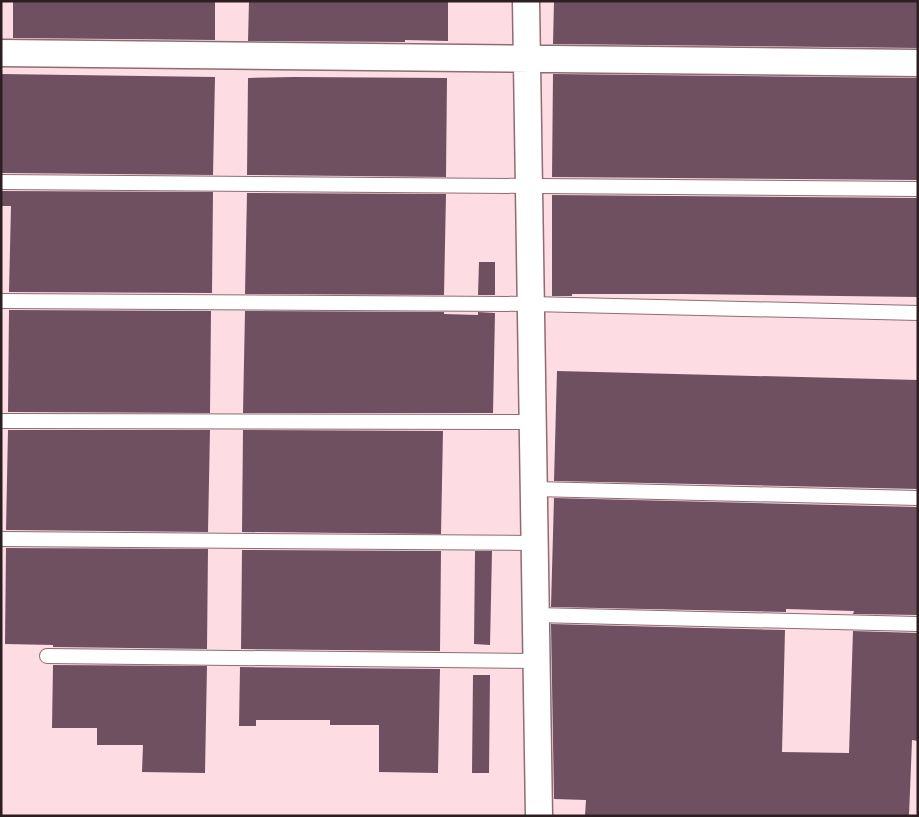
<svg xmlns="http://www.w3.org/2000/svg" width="919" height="817" viewBox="0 0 919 817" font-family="'Golos Text',sans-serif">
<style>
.building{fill:#6e5061}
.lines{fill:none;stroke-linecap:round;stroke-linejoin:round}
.lane-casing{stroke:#8f6b73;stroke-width:16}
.street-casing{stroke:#8f6b73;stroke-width:29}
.lane{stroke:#fff;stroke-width:14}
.street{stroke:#fff;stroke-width:26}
</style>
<rect width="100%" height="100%" fill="#fedce3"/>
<path class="building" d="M 13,1 L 215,1 L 215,40 L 13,38 Z
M 249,1 L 448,1 L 448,41 L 405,40 L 405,42 L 248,41 Z
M 554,1 L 918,1 L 918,48 L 553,44 Z
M 1,74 L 215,77 L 213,175 L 1,173 Z
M 553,74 L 918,78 L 918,180 L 552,177 Z
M 294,77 L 447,78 L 446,177 L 247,175 L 248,78 Z
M 1,191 L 213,192 L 212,293 L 9,292 L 11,206 L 1,206 Z
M 247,193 L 446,194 L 444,295 L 245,294 Z
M 552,195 L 918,198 L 918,297 L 684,294 L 572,294 L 572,296 L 552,296 Z
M 479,262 L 495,262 L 495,295 L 478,295 Z
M 9,310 L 211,311 L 210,413 L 8,412 Z
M 245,311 L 444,312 L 444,314 L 478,315 L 478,312 L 495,313 L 493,413 L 243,413 Z
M 557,371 L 918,380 L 918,489 L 554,481 Z
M 8,430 L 210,430 L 208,532 L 6,530 Z
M 243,430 L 443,431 L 441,534 L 242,532 Z
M 554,498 L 918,507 L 918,615 L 853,614 L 854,611 L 786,609 L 786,612 L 551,607 Z
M 6,548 L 208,549 L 207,649 L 53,647 L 53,645 L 5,644 Z
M 242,550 L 441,551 L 440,651 L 241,649 Z
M 475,551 L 492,551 L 490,645 L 474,644 Z
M 551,624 L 785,630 L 782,752 L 849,753 L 853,631 L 918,633 L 918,741 L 912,740 L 909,816 L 585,816 L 586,800 L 554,799 Z
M 53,665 L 207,666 L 205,773 L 142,772 L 143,745 L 97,745 L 97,728 L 52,728 Z
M 240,667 L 440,669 L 438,773 L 379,772 L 379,725 L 330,725 L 330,720 L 256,720 L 256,726 L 239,726 Z
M 473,675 L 490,675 L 489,773 L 472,773 Z"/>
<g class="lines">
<g class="lane-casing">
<path id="lane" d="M 1,182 L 918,189
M 1,301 L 531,304 L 918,313
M 1,421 L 533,422
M 534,489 L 918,498
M 1,539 L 535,543
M 535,615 L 918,624
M 47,656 L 536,661"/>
</g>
<g class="street-casing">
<path id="street" d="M 526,1 L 539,816
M 1,53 L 918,63"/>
</g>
<use href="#lane" class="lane"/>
<use href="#street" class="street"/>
</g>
<rect width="919" height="817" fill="none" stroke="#2d1e22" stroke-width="5"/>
</svg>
